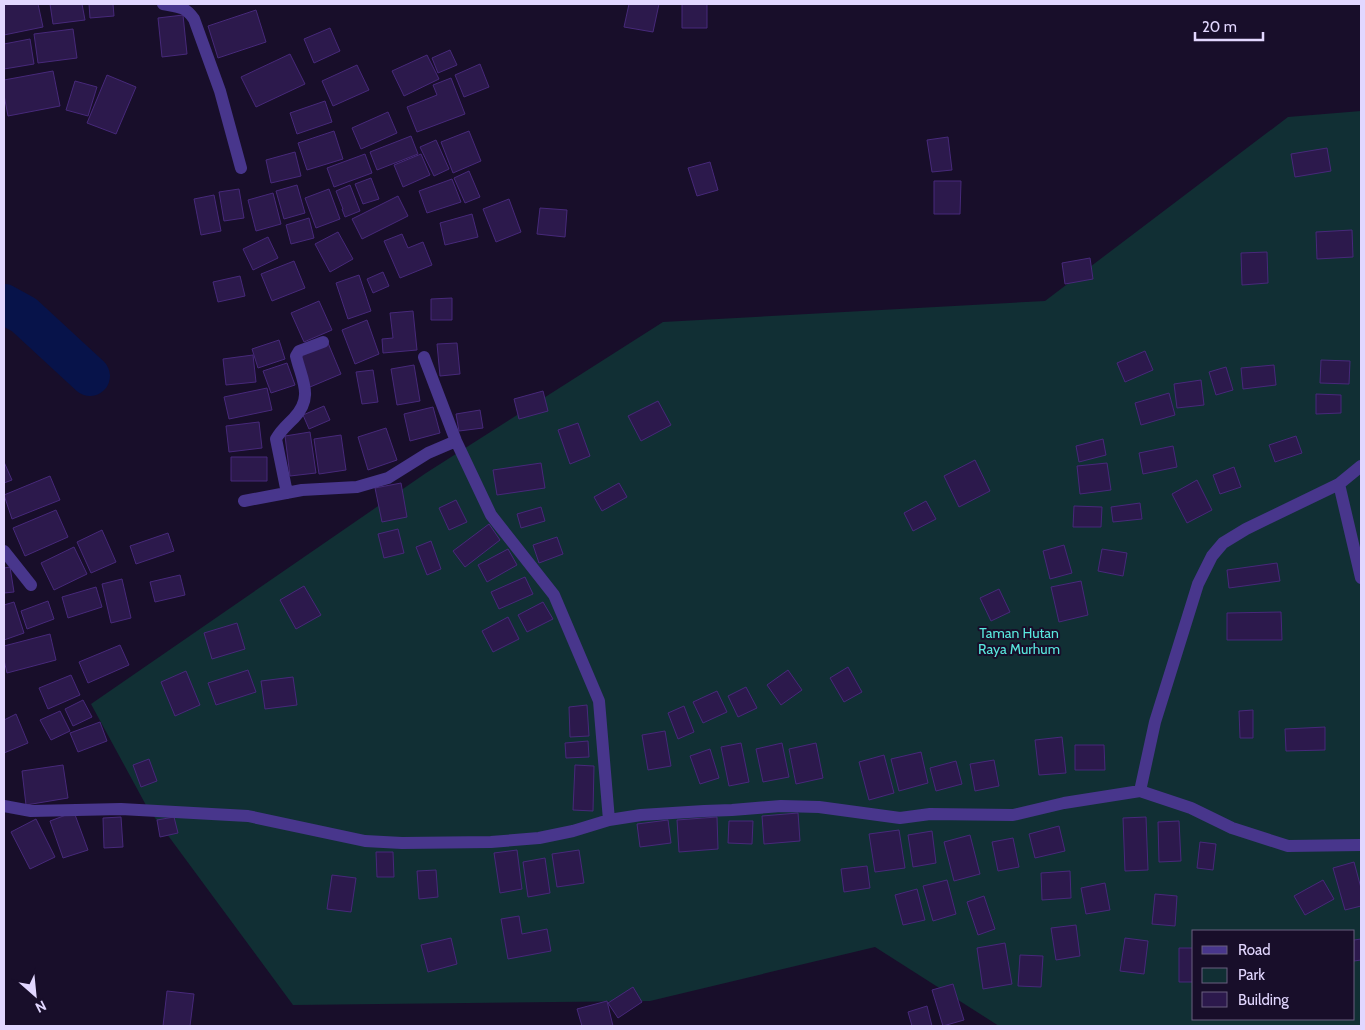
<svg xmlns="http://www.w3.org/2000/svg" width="1365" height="1030" viewBox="0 0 1365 1030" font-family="Cabin,sans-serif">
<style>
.green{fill:#112f34;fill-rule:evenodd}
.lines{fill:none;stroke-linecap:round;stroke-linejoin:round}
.river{stroke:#07134a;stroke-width:40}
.building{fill:#2c194c;stroke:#47297a}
.street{stroke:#48368c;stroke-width:12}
.labels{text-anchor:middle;stroke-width:4;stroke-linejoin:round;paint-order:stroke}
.park-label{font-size:14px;fill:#59e8de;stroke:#180e2a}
</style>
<rect width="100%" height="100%" fill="#180e2a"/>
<path class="green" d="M 1361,111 L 1361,1026 L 999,1026 L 875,947 L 650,1001 L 293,1005 L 147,807 L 91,704 L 426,473 L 663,322 L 1045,301 L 1288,117 ZM 1194,931 L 1354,931 L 1354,1019 L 1194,1019 Z"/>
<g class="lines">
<path class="river" d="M 4,304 L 24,315 L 90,376"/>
</g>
<path class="building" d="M 4,4 L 38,4 L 43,27 L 4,35 Z
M 50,4 L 82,4 L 85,20 L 53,24 Z
M 89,4 L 113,4 L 114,16 L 90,18 Z
M 629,4 L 659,4 L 653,32 L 624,27 Z
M 682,4 L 707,4 L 707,28 L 682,28 Z
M 256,10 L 266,42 L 218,58 L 208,26 Z
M 183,15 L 187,54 L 162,57 L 158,18 Z
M 330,28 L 340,51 L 314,63 L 304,39 Z
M 73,29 L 77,58 L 38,63 L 34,34 Z
M 30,39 L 34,64 L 4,69 L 4,44 Z
M 450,50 L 457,65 L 438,73 L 432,58 Z
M 290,54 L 305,84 L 256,107 L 241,77 Z
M 427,55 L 439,79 L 404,96 L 392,71 Z
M 480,64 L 489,87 L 464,97 L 455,75 Z
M 357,65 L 369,90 L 333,106 L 322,81 Z
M 53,71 L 60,106 L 8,116 L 4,95 L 4,80 Z
M 107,75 L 136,87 L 116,134 L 87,123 Z
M 451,78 L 465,114 L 417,132 L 407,107 L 437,95 L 433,85 Z
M 75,81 L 97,87 L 88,116 L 66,110 Z
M 325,101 L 332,122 L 297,134 L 290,113 Z
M 388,112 L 397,133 L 361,149 L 352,128 Z
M 334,131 L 343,159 L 307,170 L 298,143 Z
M 469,131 L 481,161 L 453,173 L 441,142 Z
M 411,136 L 418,154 L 377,170 L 370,152 Z
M 948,137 L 952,170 L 932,172 L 927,140 Z
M 436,140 L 449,169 L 434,176 L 420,147 Z
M 1327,148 L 1331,171 L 1295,177 L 1291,154 Z
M 295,152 L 301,176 L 271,183 L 266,160 Z
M 365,154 L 372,173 L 334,187 L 327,168 Z
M 421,154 L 430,175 L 403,187 L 394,165 Z
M 710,162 L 718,190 L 697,196 L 688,168 Z
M 469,171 L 480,197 L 465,203 L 454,178 Z
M 371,178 L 379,199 L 363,204 L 355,184 Z
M 452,179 L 461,202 L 427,213 L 419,191 Z
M 934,181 L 961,181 L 960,214 L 934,214 Z
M 297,185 L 305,213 L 284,219 L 276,191 Z
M 350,185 L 360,211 L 345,217 L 342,209 L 343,209 L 336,191 Z
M 239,189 L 244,218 L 224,221 L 219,192 Z
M 329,189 L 340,219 L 316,228 L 305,198 Z
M 273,193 L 281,224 L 256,231 L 248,200 Z
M 214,195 L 221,231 L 201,235 L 194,199 Z
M 398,196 L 408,216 L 362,239 L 352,219 Z
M 509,199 L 521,232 L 496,242 L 483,209 Z
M 540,208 L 567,210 L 565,237 L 537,234 Z
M 472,214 L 478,237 L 445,245 L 440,223 Z
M 309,218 L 314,238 L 291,244 L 286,225 Z
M 1352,230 L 1353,257 L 1317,259 L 1316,232 Z
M 338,232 L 353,259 L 330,272 L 315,244 Z
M 402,234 L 408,248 L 423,242 L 432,265 L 400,278 L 384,241 Z
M 268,237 L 278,258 L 253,270 L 243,249 Z
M 1267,252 L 1268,283 L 1242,285 L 1241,253 Z
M 1090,258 L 1093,279 L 1065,284 L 1062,263 Z
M 294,261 L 305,288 L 272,301 L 261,274 Z
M 383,272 L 389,286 L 373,293 L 367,279 Z
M 359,275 L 371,311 L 348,319 L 336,283 Z
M 240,276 L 245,296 L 218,302 L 213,282 Z
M 452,298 L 452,320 L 431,320 L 431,299 Z
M 319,301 L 332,330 L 304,342 L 291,313 Z
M 413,311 L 417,350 L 383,353 L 382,339 L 393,338 L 390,313 Z
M 367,320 L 379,354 L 355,364 L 342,330 Z
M 279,340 L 285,359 L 258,368 L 252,349 Z
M 328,343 L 341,374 L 310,387 L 298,356 Z
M 457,343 L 460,374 L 440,376 L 437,344 Z
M 1145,351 L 1153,370 L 1125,382 L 1117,363 Z
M 253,355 L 256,382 L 226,385 L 223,359 Z
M 1321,360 L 1350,361 L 1349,384 L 1320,383 Z
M 287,363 L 295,385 L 271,393 L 263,371 Z
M 414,365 L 420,401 L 397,405 L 391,369 Z
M 1274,365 L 1276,385 L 1243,389 L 1241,368 Z
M 1226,367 L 1233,390 L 1216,395 L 1209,372 Z
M 373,370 L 378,402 L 362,404 L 356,372 Z
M 1201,380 L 1204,405 L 1177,408 L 1174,384 Z
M 267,388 L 272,410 L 229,419 L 224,397 Z
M 543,391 L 548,411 L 519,419 L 514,399 Z
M 1169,393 L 1175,415 L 1141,425 L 1135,403 Z
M 1316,394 L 1341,395 L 1341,413 L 1316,414 Z
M 658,401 L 671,425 L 641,441 L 628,416 Z
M 324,406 L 330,420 L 309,429 L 303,415 Z
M 433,407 L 440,433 L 410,441 L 404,414 Z
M 480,410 L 483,428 L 459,431 L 456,414 Z
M 259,422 L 262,448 L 229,452 L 226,426 Z
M 578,423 L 590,456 L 570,464 L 558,430 Z
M 386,428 L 397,460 L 368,470 L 358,437 Z
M 310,432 L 316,473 L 290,476 L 285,436 Z
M 341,435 L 346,470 L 319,474 L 314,439 Z
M 1296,436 L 1302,453 L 1275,462 L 1269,445 Z
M 1103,439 L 1106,455 L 1079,462 L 1076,446 Z
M 1173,446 L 1177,467 L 1143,474 L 1139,453 Z
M 231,457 L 267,457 L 267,481 L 231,481 Z
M 975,460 L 990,491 L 959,507 L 944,476 Z
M 4,462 L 12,480 L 4,483 Z
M 541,463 L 545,488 L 497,495 L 493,470 Z
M 1107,463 L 1111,490 L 1080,494 L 1077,466 Z
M 1234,467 L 1241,487 L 1220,494 L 1213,475 Z
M 50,476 L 60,500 L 12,519 L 4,495 Z
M 1197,480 L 1212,510 L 1187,523 L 1172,494 Z
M 401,483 L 407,517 L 382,522 L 375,488 Z
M 619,483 L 627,497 L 602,511 L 594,497 Z
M 456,500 L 467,522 L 449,530 L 439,508 Z
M 926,501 L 936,519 L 913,531 L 904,513 Z
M 1140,503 L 1142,519 L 1113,522 L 1111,507 Z
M 1074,506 L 1102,507 L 1101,527 L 1073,527 Z
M 541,507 L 545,521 L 521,528 L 517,514 Z
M 56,510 L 68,537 L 25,556 L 13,528 Z
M 489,524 L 500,540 L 465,567 L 453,551 Z
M 398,529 L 404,553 L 384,558 L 378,534 Z
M 102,530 L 116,562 L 91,573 L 77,542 Z
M 168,533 L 174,551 L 136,564 L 130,546 Z
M 557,537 L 563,554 L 539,563 L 533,545 Z
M 431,541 L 441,569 L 427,575 L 416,547 Z
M 1064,545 L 1072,573 L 1050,579 L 1043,551 Z
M 74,547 L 87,574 L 54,590 L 41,563 Z
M 508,549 L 517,565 L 487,582 L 478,565 Z
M 1102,549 L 1127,553 L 1123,576 L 1098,571 Z
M 1277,563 L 1280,581 L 1229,588 L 1227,570 Z
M 10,567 L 14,592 L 4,593 L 4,568 Z
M 180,575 L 185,595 L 155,602 L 150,582 Z
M 525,577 L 533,594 L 499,609 L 491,592 Z
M 122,579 L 131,618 L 111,623 L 102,584 Z
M 1081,581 L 1088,615 L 1059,622 L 1051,587 Z
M 304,586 L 321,615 L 296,629 L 280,600 Z
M 96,587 L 102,607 L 68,618 L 62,597 Z
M 999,589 L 1010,612 L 991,621 L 980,598 Z
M 48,601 L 54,619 L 27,629 L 21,611 Z
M 14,602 L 24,633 L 4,640 L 4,605 Z
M 543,602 L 553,619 L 527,632 L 518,615 Z
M 1281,612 L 1282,640 L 1227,640 L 1227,613 Z
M 508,617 L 519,639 L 493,652 L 482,631 Z
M 237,623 L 245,649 L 212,659 L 204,633 Z
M 50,634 L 56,660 L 7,673 L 4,660 L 4,646 Z
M 120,645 L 129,665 L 88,683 L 79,662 Z
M 848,667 L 862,692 L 844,702 L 830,678 Z
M 248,670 L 256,692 L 216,705 L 208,683 Z
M 788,670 L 802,690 L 781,705 L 767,685 Z
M 186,671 L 200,705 L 175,716 L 161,682 Z
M 71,675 L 80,695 L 48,709 L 39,688 Z
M 293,677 L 297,705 L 265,709 L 261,681 Z
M 746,687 L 757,708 L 738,717 L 728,696 Z
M 717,691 L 727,712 L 703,723 L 693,702 Z
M 83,700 L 92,717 L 73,726 L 65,709 Z
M 587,705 L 589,736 L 570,737 L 569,707 Z
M 684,706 L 694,732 L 678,739 L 668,713 Z
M 1253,710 L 1253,738 L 1240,738 L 1239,711 Z
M 60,711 L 70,731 L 51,740 L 40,720 Z
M 16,714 L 28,743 L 4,753 L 4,720 Z
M 100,722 L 107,741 L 78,752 L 70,733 Z
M 1325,727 L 1325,750 L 1286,751 L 1285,729 Z
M 665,731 L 671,766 L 648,770 L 642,735 Z
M 1062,737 L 1066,773 L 1039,775 L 1035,740 Z
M 588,741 L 589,757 L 566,758 L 565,743 Z
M 741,743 L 749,782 L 729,786 L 721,747 Z
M 782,743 L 789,777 L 763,782 L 756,749 Z
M 816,743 L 823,778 L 796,784 L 789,749 Z
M 1075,745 L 1104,745 L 1105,770 L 1075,770 Z
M 710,749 L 719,778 L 700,784 L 690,756 Z
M 921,752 L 928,783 L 899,791 L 891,759 Z
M 884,755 L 894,793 L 869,800 L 859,762 Z
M 149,759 L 157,781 L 141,787 L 133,765 Z
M 994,760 L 999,786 L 975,791 L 970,764 Z
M 956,761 L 962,784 L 936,791 L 930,768 Z
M 63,765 L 68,798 L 26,805 L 22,771 Z
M 575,765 L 594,766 L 593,811 L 573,810 Z
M 74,812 L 88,850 L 63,858 L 50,821 Z
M 798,813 L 800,841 L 764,844 L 762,816 Z
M 121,817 L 123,847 L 104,848 L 103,818 Z
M 174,817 L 178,833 L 160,837 L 157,820 Z
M 717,817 L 718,849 L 679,852 L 677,820 Z
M 1146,817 L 1148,870 L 1125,871 L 1123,818 Z
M 36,819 L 55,857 L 30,869 L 11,832 Z
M 668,820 L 671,843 L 640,847 L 637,824 Z
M 729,821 L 753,821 L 752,844 L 728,843 Z
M 1179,821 L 1181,861 L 1159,862 L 1158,822 Z
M 1059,826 L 1065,851 L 1035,858 L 1029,834 Z
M 899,830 L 905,868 L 875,872 L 869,834 Z
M 932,831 L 936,863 L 913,867 L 908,835 Z
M 970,835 L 980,874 L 954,881 L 944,842 Z
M 1013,838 L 1019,867 L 998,871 L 992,842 Z
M 1200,842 L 1216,844 L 1213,870 L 1197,868 Z
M 517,850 L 522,889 L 500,893 L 494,853 Z
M 579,850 L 584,883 L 557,887 L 552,854 Z
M 376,852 L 393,852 L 394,877 L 377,877 Z
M 545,858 L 550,893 L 528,897 L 523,862 Z
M 1354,862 L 1361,888 L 1361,906 L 1345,910 L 1333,868 Z
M 867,866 L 870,888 L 844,892 L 841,869 Z
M 436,870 L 438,897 L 419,899 L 417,871 Z
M 1070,871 L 1071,898 L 1042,900 L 1041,873 Z
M 332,875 L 356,878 L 351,912 L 327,909 Z
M 947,880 L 956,914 L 933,921 L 923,886 Z
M 1323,880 L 1334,899 L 1305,915 L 1294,896 Z
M 1105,883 L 1110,910 L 1086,914 L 1081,888 Z
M 917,889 L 925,920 L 903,925 L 895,895 Z
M 1155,894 L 1177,896 L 1175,926 L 1152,924 Z
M 984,896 L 995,929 L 978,935 L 967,902 Z
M 519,916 L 522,934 L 547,929 L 551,951 L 508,959 L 501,919 Z
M 1076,925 L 1080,956 L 1056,960 L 1051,928 Z
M 451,938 L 457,964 L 428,972 L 421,945 Z
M 1125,938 L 1148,941 L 1144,974 L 1120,971 Z
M 1361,939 L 1361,960 L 1354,961 L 1354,940 Z
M 1005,943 L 1012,984 L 983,989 L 977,948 Z
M 1179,948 L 1194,948 L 1194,982 L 1179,982 Z
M 1020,955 L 1043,956 L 1041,987 L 1018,986 Z
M 953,984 L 964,1020 L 943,1026 L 932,990 Z
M 633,987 L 642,1002 L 618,1018 L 608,1003 Z
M 167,991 L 194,994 L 190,1026 L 163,1026 Z
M 607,1001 L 613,1026 L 582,1026 L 577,1009 Z
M 927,1006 L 932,1026 L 912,1026 L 908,1012 Z"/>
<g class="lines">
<path class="street" d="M 163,4 C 178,7 185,6 194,19 L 220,91 L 241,168
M 424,357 L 456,441 L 491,515 L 554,595 L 599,701 L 609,820
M 1361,466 L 1339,484 L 1246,529 L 1223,543 L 1212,556 L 1198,584 L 1155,722 L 1140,791 L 1191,808 L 1232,828 L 1288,846 L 1361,845
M 1339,484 L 1361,578
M 287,493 L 276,439 C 280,431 287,425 294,418 C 314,397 302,381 296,356 L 299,351 L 323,342
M 244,501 L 302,490 L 357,487 L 388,478 L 428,453 L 456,441
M 4,551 L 31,585
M 4,806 L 31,811 L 121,809 L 248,816 L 365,841 L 402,843 L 491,842 L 539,838 L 573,831 L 609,820 L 641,815 L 704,811 L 732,810 L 781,806 L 819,807 L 900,818 L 930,814 L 1013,815 L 1064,803 L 1140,791"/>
</g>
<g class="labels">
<g class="park-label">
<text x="1019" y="638">Taman Hutan<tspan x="1019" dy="16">Raya Murhum</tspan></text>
</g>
</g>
<rect width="1365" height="1030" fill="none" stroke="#e2d7ff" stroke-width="10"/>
<rect x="1192" y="930" width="162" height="90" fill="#180e2a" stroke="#695e7f"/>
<rect x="1202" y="946" width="25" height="8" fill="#48368c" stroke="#695e7f"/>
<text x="1238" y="955" font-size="15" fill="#e2d7ff">Road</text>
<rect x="1202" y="968" width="25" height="15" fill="#112f34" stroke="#695e7f"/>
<text x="1238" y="980" font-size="15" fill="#e2d7ff">Park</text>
<rect x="1202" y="992" width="25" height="15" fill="#2c194c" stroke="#695e7f"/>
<text x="1238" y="1005" font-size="15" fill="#e2d7ff">Building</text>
<g transform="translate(35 995) rotate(153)" stroke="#180e2a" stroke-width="4" paint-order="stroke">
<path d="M0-4L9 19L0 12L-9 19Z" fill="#e2d7ff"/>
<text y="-8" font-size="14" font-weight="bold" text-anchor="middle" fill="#e2d7ff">N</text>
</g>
<path d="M1195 32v8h68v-8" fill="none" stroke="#e2d7ff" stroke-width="2.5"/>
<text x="1202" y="32" font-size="15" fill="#e2d7ff" stroke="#180e2a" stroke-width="4" paint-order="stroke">20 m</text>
</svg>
